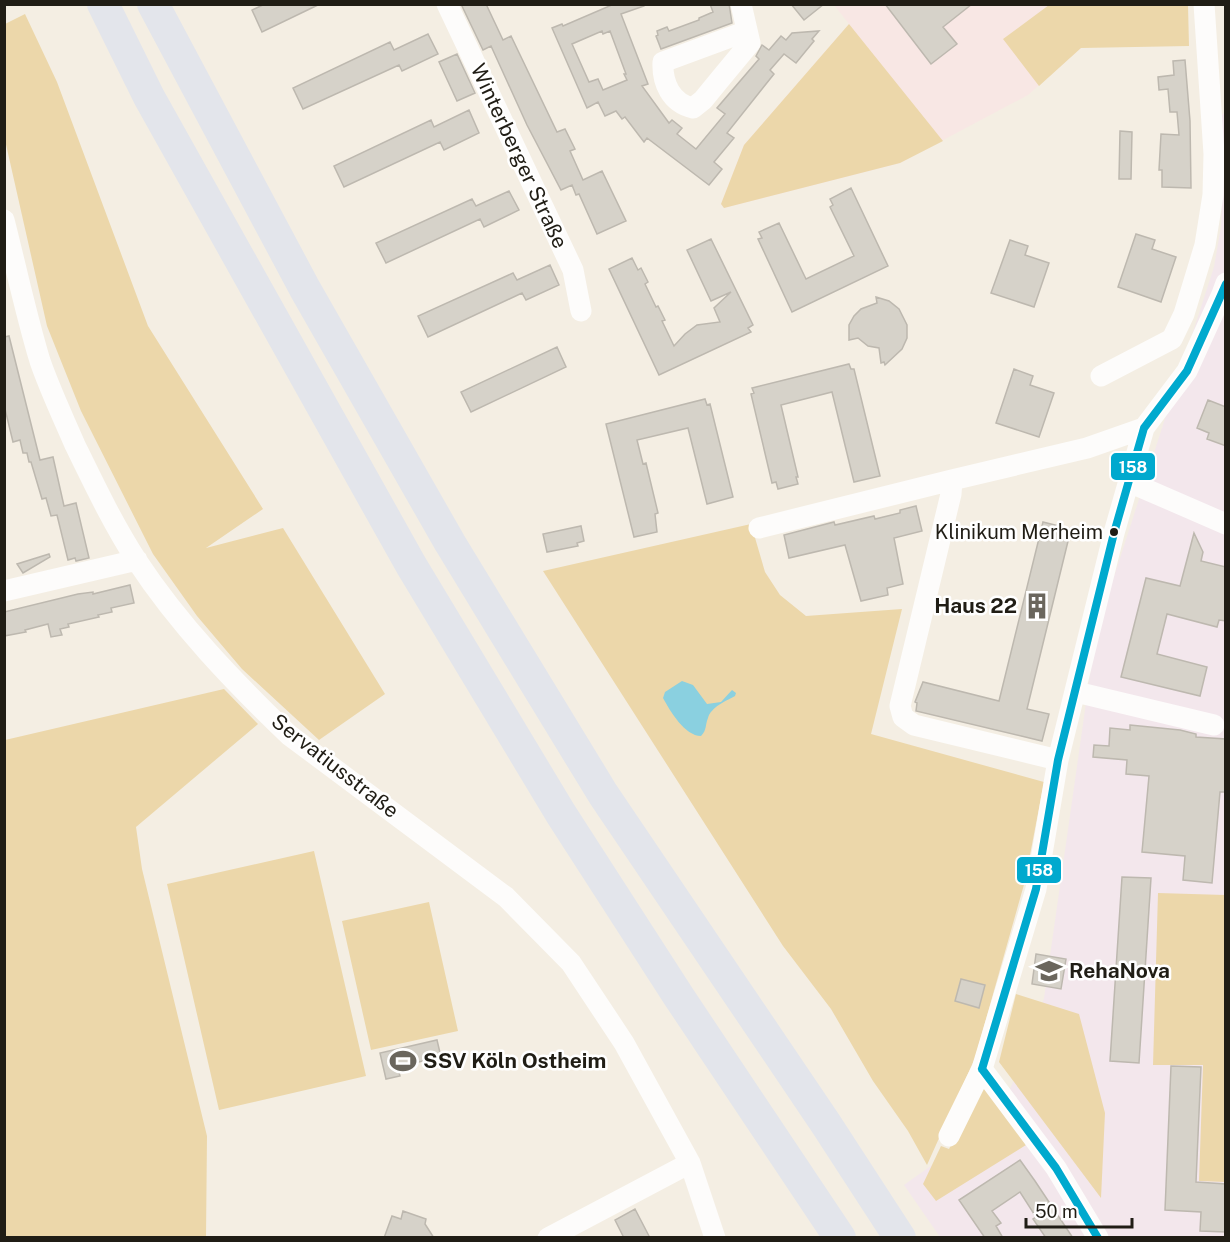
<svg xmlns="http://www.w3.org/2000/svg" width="1230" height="1242" viewBox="0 0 1230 1242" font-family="'Public Sans',sans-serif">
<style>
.industrial{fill:#f8e7e4}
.medical{fill:#f3e7ec}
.green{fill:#ecd7aa}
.water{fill:#8ad0e0}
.building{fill:#d6d2c9;stroke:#bdb8af;stroke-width:1.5;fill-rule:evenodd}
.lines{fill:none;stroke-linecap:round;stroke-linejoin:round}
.minor{stroke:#fdfcfb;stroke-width:21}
.highway{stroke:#e3e5eb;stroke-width:32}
.bus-1-casing{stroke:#fff;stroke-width:12}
.bus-1{stroke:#00a9ce;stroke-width:8}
.bus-dot{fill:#201d15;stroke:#fff;stroke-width:2}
.labels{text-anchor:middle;stroke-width:5;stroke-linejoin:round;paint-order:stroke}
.bus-label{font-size:20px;fill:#201d15;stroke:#fff;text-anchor:end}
.street-label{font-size:21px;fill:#201d15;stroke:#fff}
.poi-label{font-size:21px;font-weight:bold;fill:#201d15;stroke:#fff;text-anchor:start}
.line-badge{stroke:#fff;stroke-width:2}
.badge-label{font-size:16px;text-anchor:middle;font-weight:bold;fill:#fff}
</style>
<rect width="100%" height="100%" fill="#f4eee3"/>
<path class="industrial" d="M 834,5 L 1079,5 L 1081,48 L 1028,95 L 900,163 L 724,208 L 721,204 L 744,145 L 849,24 Z"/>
<path class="medical" d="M 1225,111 L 1225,1237 L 940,1237 L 904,1185 L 970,1138 L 995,1111 L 1011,1087 L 1035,1033 L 1044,998 L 1090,675 L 1100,620 L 1214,267 L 1221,227 L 1223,177 L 1218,121 Z"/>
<path class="green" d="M 1049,5 L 1188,5 L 1189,46 L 1081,48 L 1039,86 L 1003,39 Z
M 25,14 L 57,82 L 148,326 L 263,509 L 206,548 L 283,528 L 385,694 L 319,740 L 242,669 L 197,616 L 153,554 L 81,411 L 47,326 L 5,140 L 5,24 Z
M 849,24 L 943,141 L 900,163 L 724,208 L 721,204 L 744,145 Z
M 751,524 L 765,572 L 780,595 L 806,616 L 902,609 L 871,734 L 1044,782 L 1025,881 L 975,1058 L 927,1165 L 908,1131 L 873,1081 L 831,1009 L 783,946 L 543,571 Z
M 224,689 L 258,724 L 136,827 L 142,869 L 207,1136 L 206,1237 L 5,1237 L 5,740 Z
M 314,851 L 366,1076 L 219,1110 L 167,884 Z
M 1158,893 L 1225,895 L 1225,1182 L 1199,1181 L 1203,1065 L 1153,1065 Z
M 429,902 L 458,1031 L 371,1050 L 342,921 Z
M 1016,994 L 1079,1014 L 1105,1113 L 1101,1198 L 999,1062 Z
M 984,1081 L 1026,1145 L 936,1201 L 923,1184 L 941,1146 L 949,1149 Z"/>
<path class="water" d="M 682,681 L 693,685 L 707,704 L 721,702 L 732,690 L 736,693 L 735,696 C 726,701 711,707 708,718 C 705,725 707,730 701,736 C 685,736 670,711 663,698 L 665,692 Z"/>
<path class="building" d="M 265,4 L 320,4 L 262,32 L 252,10 Z
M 461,4 L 486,4 L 503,40 L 511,36 L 557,132 L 565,129 L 575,149 L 570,151 L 583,180 L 602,171 L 626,221 L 597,234 L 579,194 L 576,195 L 572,185 L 561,190 L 527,125 L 491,46 L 483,50 Z
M 614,4 L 644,4 L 644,6 L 621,14 L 648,84 L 642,86 L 669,123 L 672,120 L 682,128 L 677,134 L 696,149 L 725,114 L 717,108 L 759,59 L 756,56 L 762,45 L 769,50 L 781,36 L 786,40 L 792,33 L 819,31 L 812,39 L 814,41 L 796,63 L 784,54 L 770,70 L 774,74 L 727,133 L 734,138 L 714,162 L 722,169 L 709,185 L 647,138 L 644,142 L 625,117 L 622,119 L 616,111 L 605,116 L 598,102 L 587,108 L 552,28 L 562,24 L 563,26 ZM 602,31 L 603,34 L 610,31 L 626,74 L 624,74 L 627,80 L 603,90 L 598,79 L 589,82 L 572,44 Z
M 710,4 L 729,4 L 732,23 L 661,49 L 656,36 L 658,35 L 657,31 L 667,27 L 669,31 L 699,20 L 699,18 L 713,12 Z
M 791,4 L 824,4 L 804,20 Z
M 885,4 L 972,4 L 943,27 L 957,44 L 931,64 Z
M 428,34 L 438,54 L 402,71 L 399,65 L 303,109 L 293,88 L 390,42 L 394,50 Z
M 457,54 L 475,93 L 457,101 L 439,62 Z
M 1185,60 L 1190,121 L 1191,188 L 1162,187 L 1162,170 L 1159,170 L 1161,134 L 1179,135 L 1177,112 L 1170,112 L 1168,89 L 1159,90 L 1158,77 L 1174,75 L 1173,61 Z
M 469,110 L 479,133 L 444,150 L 440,142 L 344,187 L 334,166 L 431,120 L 434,127 Z
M 1120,131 L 1132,132 L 1131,179 L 1119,179 Z
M 851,188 L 888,266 L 792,312 L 758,239 L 762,238 L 759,232 L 779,223 L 806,279 L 854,256 L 830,207 L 833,205 L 830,199 Z
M 509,191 L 519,210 L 484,227 L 480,219 L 386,263 L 376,243 L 472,199 L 476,206 Z
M 1136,234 L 1155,240 L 1152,249 L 1176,257 L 1161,302 L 1118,287 Z
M 711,239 L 753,325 L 748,328 L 751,332 L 659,375 L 609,269 L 632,258 L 638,270 L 641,268 L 648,282 L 645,284 L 656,307 L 658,306 L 665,320 L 662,321 L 674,346 L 685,334 L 697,325 L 720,322 L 714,308 L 731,292 L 711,301 L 687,250 Z
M 1010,240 L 1028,246 L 1025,255 L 1049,263 L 1034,307 L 991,293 Z
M 550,265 L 559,285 L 526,300 L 522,293 L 428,337 L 418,316 L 513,273 L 517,280 Z
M 876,297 L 889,301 L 899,309 L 907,325 L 907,338 L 902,349 L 885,365 L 884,362 L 881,363 L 879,348 L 868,346 L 858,338 L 849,340 L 849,325 L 854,316 L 861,309 L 877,303 Z
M 9,336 L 40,460 L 53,457 L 64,506 L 76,503 L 89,558 L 76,561 L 75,558 L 68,560 L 57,515 L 51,516 L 46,498 L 42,499 L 31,462 L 29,462 L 27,453 L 23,453 L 20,440 L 13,442 L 4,405 L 4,337 Z
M 557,347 L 566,367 L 471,412 L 461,392 Z
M 849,364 L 851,369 L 854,369 L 880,476 L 854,482 L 832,392 L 781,405 L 798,477 L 796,477 L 798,484 L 778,489 L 776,482 L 772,483 L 751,394 L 754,393 L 752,388 Z
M 1014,369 L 1033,376 L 1030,385 L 1054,393 L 1039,437 L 996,423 Z
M 705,399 L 707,405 L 710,404 L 733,497 L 707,504 L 688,428 L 637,440 L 643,464 L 646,463 L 658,513 L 655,514 L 657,532 L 634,537 L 606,424 Z
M 1208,400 L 1226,407 L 1226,446 L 1207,439 L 1209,433 L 1197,428 Z
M 916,506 L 922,531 L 894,538 L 903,584 L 887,588 L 888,595 L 861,601 L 845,545 L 789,558 L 784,535 L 834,522 L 835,525 L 874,516 L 875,519 L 900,513 L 900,510 Z
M 1043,522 L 1071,529 L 1027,709 L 1049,714 L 1042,741 L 916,711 L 917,703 L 915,702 L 923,682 L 999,701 Z
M 581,526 L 584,541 L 577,543 L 578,546 L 547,552 L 543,534 Z
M 1194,533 L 1203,552 L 1201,561 L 1226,567 L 1226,621 L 1219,620 L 1217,627 L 1167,614 L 1157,654 L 1207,667 L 1200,696 L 1121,677 L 1146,578 L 1180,586 Z
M 49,554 L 50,557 L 23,573 L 17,564 Z
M 130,585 L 134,603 L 111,608 L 112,612 L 98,615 L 99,617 L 68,624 L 69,627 L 60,629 L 62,635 L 51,637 L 48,624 L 25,630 L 26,632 L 4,636 L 4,612 L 78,594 L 93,592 L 93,594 Z
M 1130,725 L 1180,730 L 1196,734 L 1196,737 L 1226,739 L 1226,792 L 1220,792 L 1212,883 L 1183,880 L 1185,856 L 1142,852 L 1149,776 L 1126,774 L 1127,760 L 1093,757 L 1094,745 L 1109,746 L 1110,728 L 1130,730 Z
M 1122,877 L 1151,878 L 1139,1063 L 1110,1061 Z
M 1036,954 L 1066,959 L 1061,989 L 1032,984 Z
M 961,979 L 985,985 L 979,1008 L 955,1001 Z
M 437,1040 L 441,1057 L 405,1065 L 406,1068 L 398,1069 L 400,1076 L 386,1079 L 380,1053 Z
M 1171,1066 L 1201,1067 L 1196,1182 L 1226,1184 L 1226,1232 L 1200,1231 L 1201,1212 L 1165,1210 Z
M 1020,1160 L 1035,1181 L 1073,1238 L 1046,1238 L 1033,1219 L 1036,1217 L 1020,1192 L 992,1211 L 1001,1223 L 996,1226 L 1003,1238 L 985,1238 L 959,1200 Z
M 635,1209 L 650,1238 L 624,1238 L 615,1220 Z
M 403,1211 L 426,1219 L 425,1224 L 434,1238 L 384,1238 L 392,1216 L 401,1219 Z"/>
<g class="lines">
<path class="minor" d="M 447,4 L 573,270 L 581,311
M 741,4 L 750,43 L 721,78 L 703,100 L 693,108 C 671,103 662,83 663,62 L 747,31
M 4,220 C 16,267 26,315 40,361 C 50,390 63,417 75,445 C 94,484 113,524 137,561 C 179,625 234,682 289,735 L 506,897 L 571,963 L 624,1043 L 690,1163 L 715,1238
M 1101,376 L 1172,339 L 1184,314 L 1205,245 L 1213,195 L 1214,154 L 1204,4
M 1129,482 L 1226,524
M 759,528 L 952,480
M 4,591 L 137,560
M 1076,692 L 1214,725
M 1058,760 L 914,725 L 903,717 L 900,706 L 951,494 L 952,480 L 1087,448 L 1144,428
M 982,1069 L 1056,1168 L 1098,1238
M 949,1136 L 982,1069 L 1036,889 L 1058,760 L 1114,533 L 1144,428 L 1187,371 L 1222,294 L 1226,283
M 548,1238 L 690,1163"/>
<path class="highway" d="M 103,4 L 149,97 L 411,565 L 561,814 L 679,997 L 840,1238
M 153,4 L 305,289 L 450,543 L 603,794 L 826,1124 L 900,1238"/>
<g class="bus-1-casing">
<path id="bus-1" d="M 982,1069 L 1036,889 L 1058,760 L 1114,533 L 1144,428 L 1187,371 L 1226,284
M 982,1069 L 1056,1168 L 1098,1238"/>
</g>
<use href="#bus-1" class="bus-1"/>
</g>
<defs>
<g id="building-bare" transform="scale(2.07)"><path d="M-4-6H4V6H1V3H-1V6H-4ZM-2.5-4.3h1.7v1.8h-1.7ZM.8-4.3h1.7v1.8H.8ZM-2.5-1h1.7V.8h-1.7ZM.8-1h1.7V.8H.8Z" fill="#6a665d" stroke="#fff" stroke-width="2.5" paint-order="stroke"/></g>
<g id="school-bare" transform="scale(2.07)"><path d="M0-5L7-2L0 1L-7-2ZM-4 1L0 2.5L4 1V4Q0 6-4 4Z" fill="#6a665d" stroke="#fff" stroke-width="2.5" paint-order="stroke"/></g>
<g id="stadium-bare" transform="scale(2.07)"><path d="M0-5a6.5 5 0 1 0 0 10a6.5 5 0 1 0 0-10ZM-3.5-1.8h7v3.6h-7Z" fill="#6a665d" stroke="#fff" stroke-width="2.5" paint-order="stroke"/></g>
</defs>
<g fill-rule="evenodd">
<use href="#building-bare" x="1037" y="606"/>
<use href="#school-bare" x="1049" y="971"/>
<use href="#stadium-bare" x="403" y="1061"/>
</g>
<circle class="bus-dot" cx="1114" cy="532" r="5"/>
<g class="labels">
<g class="bus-label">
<text x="1103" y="539">Klinikum Merheim</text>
</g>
<g class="street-label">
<text transform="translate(519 156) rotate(65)" y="7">Winterberger Straße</text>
<text transform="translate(335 766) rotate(38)" y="7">Servatiusstraße</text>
</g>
<g class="poi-label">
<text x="1017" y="613" text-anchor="end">Haus 22</text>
<text x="1069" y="978">RehaNova</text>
<text x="423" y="1068">SSV Köln Ostheim</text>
</g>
</g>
<g class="line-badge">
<rect x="1110" y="452" width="46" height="29" rx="6" fill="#00a9ce"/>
<rect x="1016" y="856" width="46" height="28" rx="6" fill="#00a9ce"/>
</g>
<g class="badge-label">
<text x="1133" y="473">158</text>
<text x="1039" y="876">158</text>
</g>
<rect width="1230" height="1242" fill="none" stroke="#201d15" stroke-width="12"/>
<path d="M1026 1218v9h106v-9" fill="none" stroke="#201d15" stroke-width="3"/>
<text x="1035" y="1218" font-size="18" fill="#201d15" stroke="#ffffff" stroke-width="4.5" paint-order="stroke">50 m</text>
</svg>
